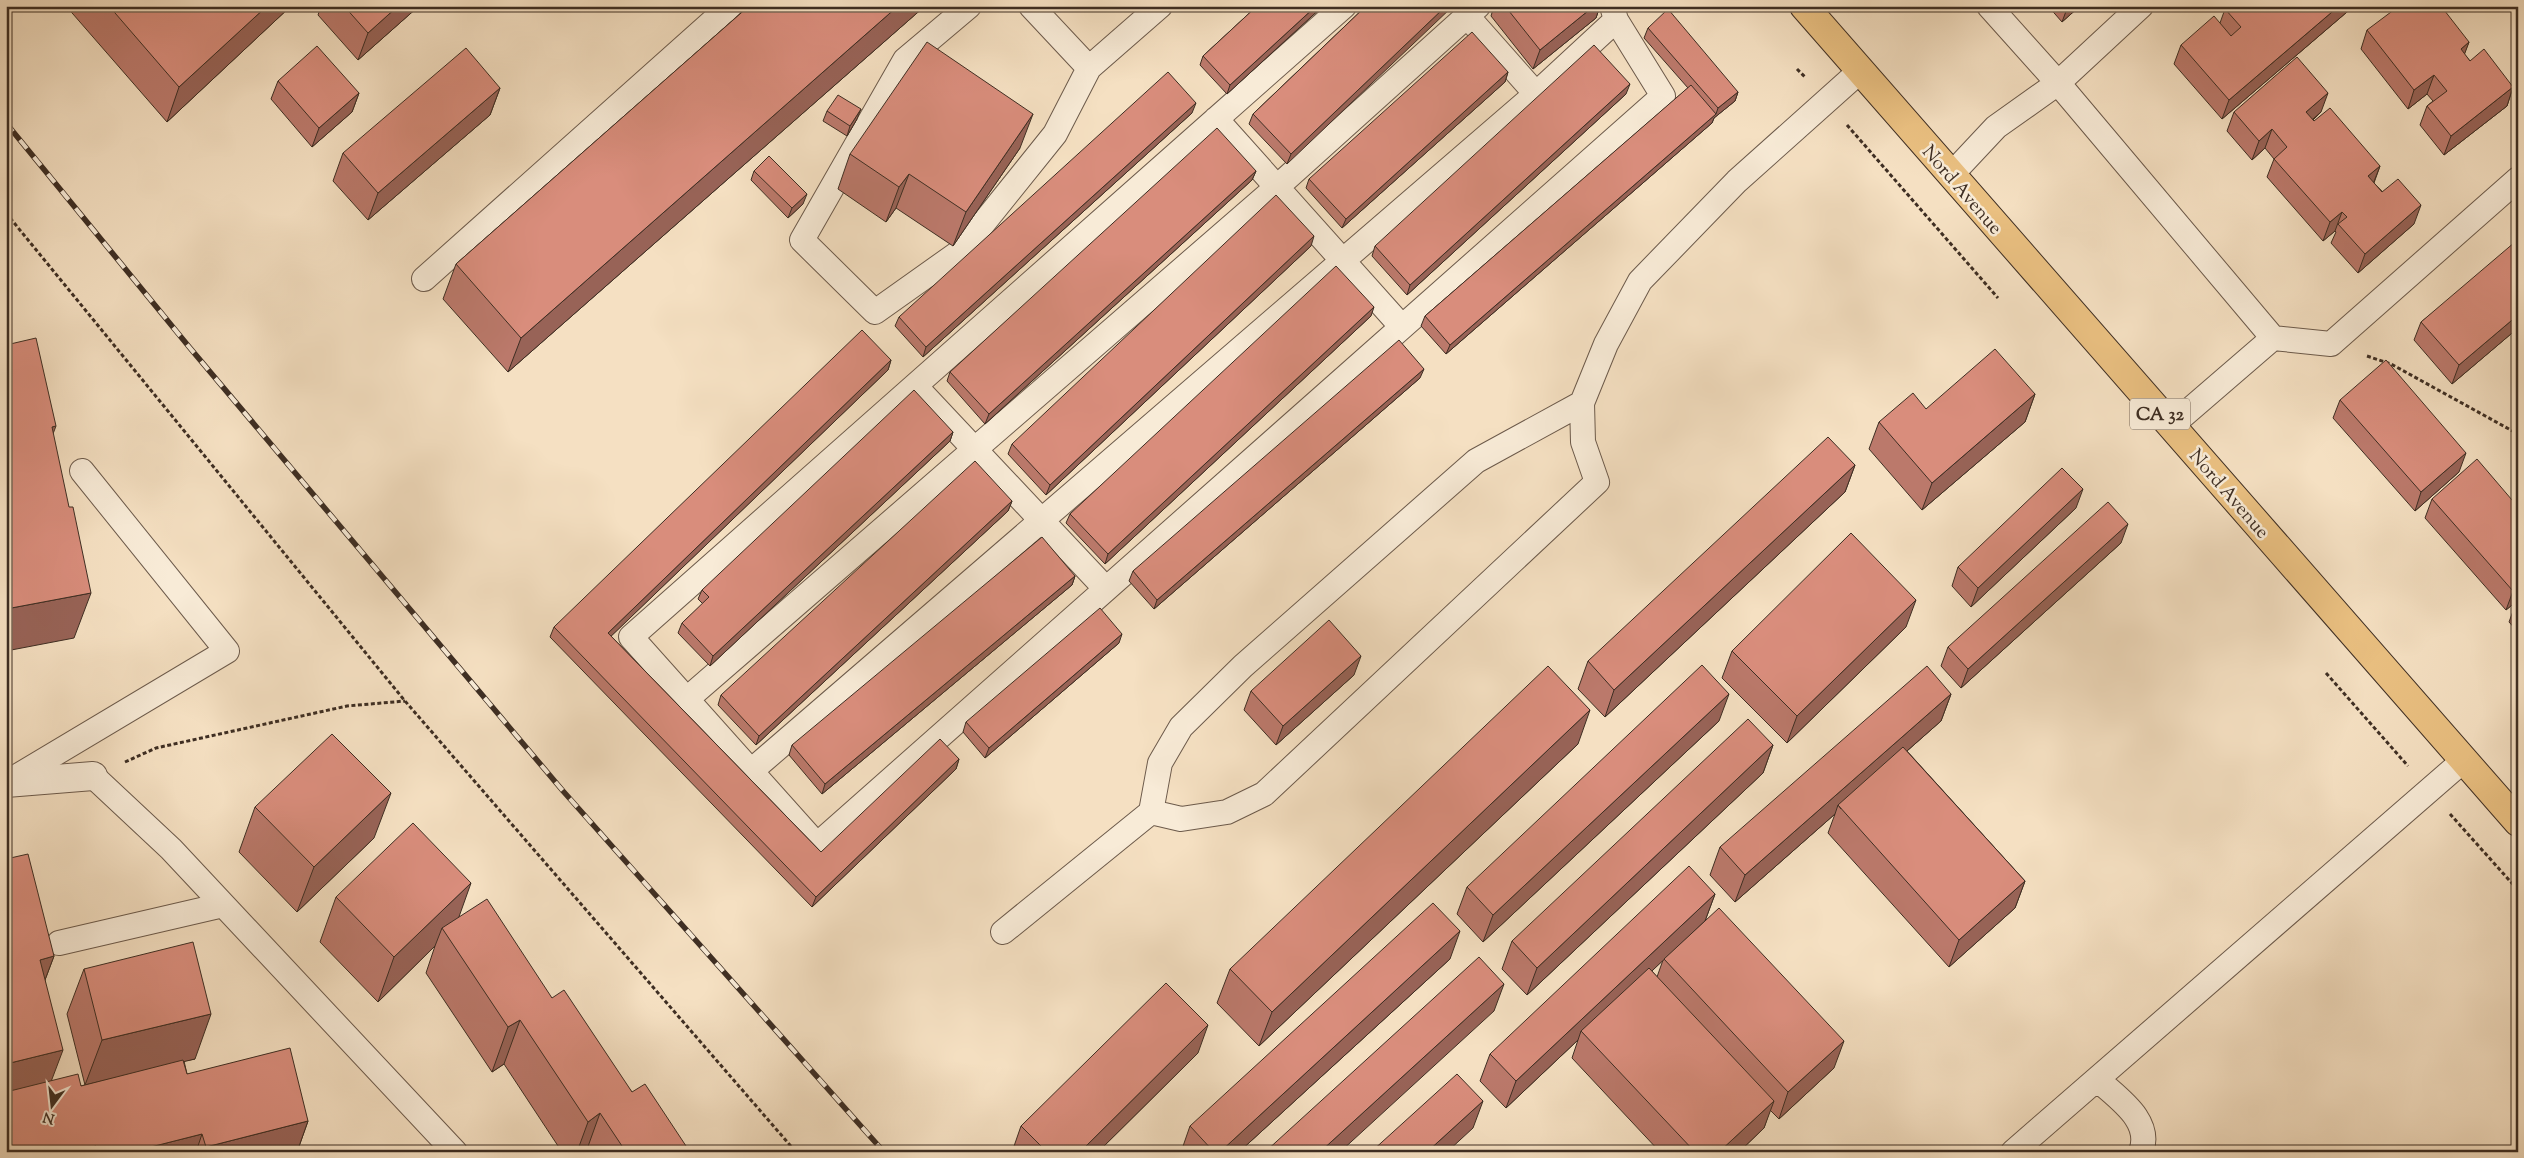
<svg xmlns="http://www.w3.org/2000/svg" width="2524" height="1158" viewBox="0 0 2524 1158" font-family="'Sorts Mill Goudy',serif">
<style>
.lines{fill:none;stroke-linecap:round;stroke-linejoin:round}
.service-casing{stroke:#6c5a4b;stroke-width:26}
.minor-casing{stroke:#6c5a4b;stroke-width:30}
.primary-casing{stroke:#3e2e23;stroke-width:30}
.path{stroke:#3e2e23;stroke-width:3;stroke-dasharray:4 2.5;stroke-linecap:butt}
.service{stroke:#f8ebd7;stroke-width:24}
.minor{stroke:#f8ebd7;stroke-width:28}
.primary{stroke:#eac081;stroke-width:28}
.rail-casing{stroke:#3e2e23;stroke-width:5.5}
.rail{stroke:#f8ebd7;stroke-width:4;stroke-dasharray:11;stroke-linecap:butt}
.wall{fill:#bb796b;stroke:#3e2e23;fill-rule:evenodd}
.shaded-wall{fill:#986357;stroke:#3e2e23}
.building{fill:#d98d7c;stroke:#3e2e23}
.labels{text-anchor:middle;stroke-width:5;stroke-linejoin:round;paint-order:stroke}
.shield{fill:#f8ebd7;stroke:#766759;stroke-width:1}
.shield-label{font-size:18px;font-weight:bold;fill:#3e2e23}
.street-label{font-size:19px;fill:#3e2e23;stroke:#f8ebd7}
</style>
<rect width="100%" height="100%" fill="#f5e0c2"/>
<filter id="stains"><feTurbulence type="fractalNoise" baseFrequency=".004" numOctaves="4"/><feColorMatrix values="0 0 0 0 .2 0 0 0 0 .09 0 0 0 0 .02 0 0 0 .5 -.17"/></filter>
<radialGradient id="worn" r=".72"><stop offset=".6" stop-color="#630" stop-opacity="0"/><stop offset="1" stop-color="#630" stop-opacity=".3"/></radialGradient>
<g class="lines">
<g class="service-casing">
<path id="service" d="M 969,6 L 905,60 L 802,240 L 875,312 L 961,251 L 1055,134 L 1089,68 L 1031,6
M 1344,6 L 631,637 L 817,845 L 1663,96 L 1616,20 L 1612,6
M 1989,6 L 2058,83 L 2141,6
M 1467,16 L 1536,94
M 1089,68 L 1160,6
M 1216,119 L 1402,327
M 1951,175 L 1996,127 L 2058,83 L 2273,338 L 2171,426
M 424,279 L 730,6
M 2273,338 L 2331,344 L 2518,179
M 915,386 L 1106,589
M 687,699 L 1277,187 L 1478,6
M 751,771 L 1536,94 L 1616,20
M 93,776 L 171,849 L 455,1152
M 6,783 L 227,651 L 82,471
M 1151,812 L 1160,763 L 1181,727 L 1243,666 L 1476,461 L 1582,403
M 1003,932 L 1151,812 L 1181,819 L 1227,812 L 1264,794 L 1597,482 L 1583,442 L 1582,403 L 1606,344 L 1640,281 L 1737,181 L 1860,71
M 59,943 L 223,905
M 2097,1079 C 2117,1098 2153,1120 2141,1152
M 2013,1152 L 2464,760"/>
</g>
<g class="minor-casing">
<path id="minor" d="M 6,783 L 93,776"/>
</g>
<g class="primary-casing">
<path id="primary" d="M 1804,6 L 2518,822"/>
</g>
<path class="path" d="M 1797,69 L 1805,77
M 1847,125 L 1998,298
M 6,213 L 405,701 L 796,1152
M 2367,356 L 2391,364 L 2518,434
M 2326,673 L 2408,766
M 125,762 L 156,748 L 347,706 L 405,701
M 2450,814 L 2518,890"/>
<use href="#service" class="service"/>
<use href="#minor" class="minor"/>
<use href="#primary" class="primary"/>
<g class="rail-casing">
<path id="rail" d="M 6,123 L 190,348 L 563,791 L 884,1152"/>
</g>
<use href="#rail" class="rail"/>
</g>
<path class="wall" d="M 66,6 L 291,6 L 167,122 Z
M 321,6 L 419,6 L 358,60 L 318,15 Z
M 749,6 L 925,6 L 508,372 L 443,299 L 456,264 Z
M 1257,6 L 1323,6 L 1227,94 L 1200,65 L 1203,56 Z
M 1366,6 L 1287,164 L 1249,124 L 1253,114 Z
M 1494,6 L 1600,6 L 1596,18 L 1533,69 L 1491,16 Z
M 2048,6 L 2080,6 L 2062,22 Z
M 2354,6 L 2222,119 L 2174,64 L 2181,45 L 2220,23 L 2225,9 Z
M 1648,28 L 1738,92 L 1735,101 L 1714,118 L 1712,123 L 1446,354 L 1421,326 L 1425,316 L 1688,88 L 1644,38 Z
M 2367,30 L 2469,42 L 2464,54 L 2470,61 L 2513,87 L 2507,106 L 2444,155 L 2420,125 L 2427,106 L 2433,101 L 2427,94 L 2408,109 L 2361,49 Z
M 1508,72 L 1505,82 L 1342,228 L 1306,188 L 1309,179 Z
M 278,81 L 359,93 L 352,112 L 312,147 L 271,99 Z
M 500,88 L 490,115 L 368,220 L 333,181 L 343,153 Z
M 1626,94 L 1407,295 L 1372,256 L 1375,246 Z
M 827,111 L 857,119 L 847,136 L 823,121 Z
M 2234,112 L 2321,112 L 2313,120 L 2380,166 L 2374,183 L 2414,224 L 2358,273 L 2331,243 L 2336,232 L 2335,231 L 2323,241 L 2267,177 L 2274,159 L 2265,148 L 2252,160 L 2227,131 Z
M 1192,113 L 923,357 L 895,326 L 899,317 Z
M 1020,148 L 953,246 L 896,208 L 886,222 L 838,189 L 850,154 Z
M 754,171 L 803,204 L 788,218 L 751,180 Z
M 1256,171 L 1252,180 L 985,424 L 947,381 L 950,372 Z
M 2518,245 L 2518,328 L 2452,384 L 2414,340 L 2421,322 Z
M 1311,246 L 1046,495 L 1008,454 L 1012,444 Z
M 1371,316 L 1105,564 L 1066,523 L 1070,514 Z
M 891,360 L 888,370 L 611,636 L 821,852 L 959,759 L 956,769 L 812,907 L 550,637 L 554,627 Z
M 1420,378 L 1154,609 L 1129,581 L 1133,571 Z
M 2035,394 L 2025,422 L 1922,510 L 1869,449 L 1879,422 L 1926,409 Z
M 2340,400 L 2459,472 L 2415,511 L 2333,418 Z
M 953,432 L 950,441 L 710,666 L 678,633 L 682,623 L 703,604 L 698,599 L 702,590 Z
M 1855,465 L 1845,492 L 1605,717 L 1578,689 L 1588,661 Z
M 2432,499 L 2518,507 L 2518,600 L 2506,610 L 2425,518 Z
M 1012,501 L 1008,511 L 756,745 L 718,705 L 721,695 Z
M 2076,508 L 1971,607 L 1952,586 L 1958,567 Z
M 2121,543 L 1961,688 L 1941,666 L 1948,647 Z
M 1075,576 L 1072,585 L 822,794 L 789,755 L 792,745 Z
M 2518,601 L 2518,632 L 2509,622 L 2516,603 Z
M 1906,627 L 1787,743 L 1722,678 L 1732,651 Z
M 1119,643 L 985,758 L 963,732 L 966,722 Z
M 1354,675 L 1276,745 L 1244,710 L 1251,691 Z
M 1951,694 L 1941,721 L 1907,751 L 2025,881 L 2015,908 L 1949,967 L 1828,833 L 1835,814 L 1735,902 L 1710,875 L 1720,847 Z
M 1719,721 L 1483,942 L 1457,914 L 1467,887 Z
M 1578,744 L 1259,1046 L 1217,1003 L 1230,969 Z
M 1773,745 L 1763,773 L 1527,995 L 1502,969 L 1512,941 Z
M 255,807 L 374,838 L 297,912 L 239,852 Z
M 6,859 L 54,956 L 45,980 L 51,1081 L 81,1086 L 85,1085 L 67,1014 L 84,969 L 195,1059 L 184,1061 L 187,1074 L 308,1121 L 297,1152 L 6,1152 Z
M 1715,894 L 1705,921 L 1834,1068 L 1779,1119 L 1770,1110 L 1764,1128 L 1739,1152 L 1660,1152 L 1572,1058 L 1578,1040 L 1506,1108 L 1480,1081 L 1490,1054 ZM 1663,960 L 1657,977 L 1652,971 Z
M 336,897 L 459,917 L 552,998 L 632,1092 L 690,1152 L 562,1152 L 504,1064 L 492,1072 L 426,973 L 435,946 L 378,1002 L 320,942 Z
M 1450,959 L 1239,1152 L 1181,1152 L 1190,1126 Z
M 1198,1053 L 1098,1152 L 1012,1152 L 1021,1126 Z"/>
<path class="shaded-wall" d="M 267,6 L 291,6 L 167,122 L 179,87 Z
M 398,6 L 419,6 L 358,60 L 368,33 Z
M 898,6 L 925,6 L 508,372 L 521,338 Z
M 1316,6 L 1323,6 L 1227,94 L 1230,85 Z
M 1446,6 L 1453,6 L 1287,164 L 1291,154 Z
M 1594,6 L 1600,6 L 1596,18 L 1533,69 L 1540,50 Z
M 2068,6 L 2080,6 L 2062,22 Z
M 2339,6 L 2354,6 L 2222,119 L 2229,100 Z
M 2469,42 L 2462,61 L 2461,49 Z
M 1508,72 L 1505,82 L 1342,228 L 1346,219 Z
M 2434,75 L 2427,94 L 2408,109 L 2414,90 Z
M 1630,84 L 1626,94 L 1407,295 L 1410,285 Z
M 2513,87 L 2507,106 L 2444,155 L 2451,136 Z
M 500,88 L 490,115 L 368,220 L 378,193 Z
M 1738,92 L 1735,101 L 1714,118 L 1712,123 L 1446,354 L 1450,345 L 1716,114 L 1718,108 Z
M 359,93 L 352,112 L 312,147 L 319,128 Z
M 2328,93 L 2321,112 L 2299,131 L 2306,112 Z
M 1196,103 L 1192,113 L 923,357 L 926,347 Z
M 861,109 L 857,119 L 847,136 L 850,126 Z
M 1033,114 L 1020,148 L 953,246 L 966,212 Z
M 2272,129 L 2265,148 L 2252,160 L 2259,141 Z
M 2380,166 L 2373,184 L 2368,176 Z
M 1256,171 L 1252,180 L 985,424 L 989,414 Z
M 909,174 L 896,208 L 886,222 L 899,187 Z
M 807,194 L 803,204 L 788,218 L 792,208 Z
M 2421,205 L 2414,224 L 2358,273 L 2365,254 Z
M 2342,212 L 2335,231 L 2323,241 L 2330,222 Z
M 1314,236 L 1311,246 L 1046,495 L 1050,485 Z
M 1374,307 L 1371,316 L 1105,564 L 1108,554 Z
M 2518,315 L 2518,328 L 2452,384 L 2459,365 Z
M 891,360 L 888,370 L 604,643 L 608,633 Z
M 1424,369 L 1420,378 L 1154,609 L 1157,600 Z
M 2035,394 L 2025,422 L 1922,510 L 1932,483 Z
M 56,426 L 39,471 L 52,427 Z
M 953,432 L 950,441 L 710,666 L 713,656 Z
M 2466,453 L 2459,472 L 2415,511 L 2421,492 Z
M 1855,465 L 1845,492 L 1605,717 L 1614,690 Z
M 2083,489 L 2076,508 L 1971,607 L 1978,588 Z
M 1012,501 L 1008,511 L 756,745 L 759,736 Z
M 2128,524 L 2121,543 L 1961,688 L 1968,669 Z
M 1075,576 L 1072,585 L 822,794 L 825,784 Z
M 2518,587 L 2518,600 L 2506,610 L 2513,591 Z
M 91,593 L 74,638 L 6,651 L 6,609 Z
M 1916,600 L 1906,627 L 1787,743 L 1797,716 Z
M 1122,634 L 1119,643 L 985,758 L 989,748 Z
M 1361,656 L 1354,675 L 1276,745 L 1283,726 Z
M 1729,694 L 1719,721 L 1483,942 L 1493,915 Z
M 1951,694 L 1941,721 L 1841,809 L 1838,805 L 1835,814 L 1735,902 L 1745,875 Z
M 1590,710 L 1578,744 L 1259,1046 L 1272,1012 Z
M 1773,745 L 1763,773 L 1527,995 L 1537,968 Z
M 959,759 L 956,769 L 812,907 L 816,897 Z
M 391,793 L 374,838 L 297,912 L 314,867 Z
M 2025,881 L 2015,908 L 1949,967 L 1959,940 Z
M 471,883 L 455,928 L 442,928 L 435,946 L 378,1002 L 394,957 Z
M 1715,894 L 1705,921 L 1585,1034 L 1581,1031 L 1578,1040 L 1506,1108 L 1516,1081 Z
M 1460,931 L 1450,959 L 1239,1152 L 1220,1152 Z
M 54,956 L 37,1001 L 40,960 Z
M 1504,984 L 1494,1011 L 1340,1152 L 1320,1152 Z
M 211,1014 L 195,1059 L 85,1085 L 102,1040 Z
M 520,1020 L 504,1064 L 492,1072 L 508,1027 Z
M 1208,1025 L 1198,1053 L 1098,1152 L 1080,1152 Z
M 1844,1041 L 1834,1068 L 1779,1119 L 1788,1092 Z
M 63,1050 L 46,1095 L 6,1105 L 6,1064 Z
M 1483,1101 L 1473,1128 L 1447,1152 L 1427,1152 Z
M 1774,1101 L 1764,1128 L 1739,1152 L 1719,1152 Z
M 600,1113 L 586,1152 L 577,1152 L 588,1122 Z
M 308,1121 L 297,1152 L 204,1152 L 206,1147 Z
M 202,1134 L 196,1152 L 131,1152 Z
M 96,1146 L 94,1152 L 72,1152 Z"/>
<path class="building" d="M 109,6 L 267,6 L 179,87 Z
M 344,6 L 398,6 L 368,33 Z
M 749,6 L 898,6 L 521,338 L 456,264 Z
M 1257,6 L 1316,6 L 1230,85 L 1203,56 Z
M 1366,6 L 1446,6 L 1291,154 L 1253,114 Z
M 1505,6 L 1594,6 L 1540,50 Z
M 2228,6 L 2339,6 L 2229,100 L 2181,45 L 2214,16 L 2231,36 L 2241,27 L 2225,9 Z
M 2399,6 L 2441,6 L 2469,42 L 2461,49 L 2470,61 L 2484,49 L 2513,87 L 2451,136 L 2427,106 L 2447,91 L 2434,75 L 2414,90 L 2367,30 Z
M 1668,9 L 1738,92 L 1718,108 L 1648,28 Z
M 1472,32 L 1508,72 L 1346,219 L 1309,179 Z
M 927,42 L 1033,114 L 966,212 L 909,174 L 899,187 L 850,154 Z
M 1594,45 L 1630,84 L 1410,285 L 1375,246 Z
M 317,46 L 359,93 L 319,128 L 278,81 Z
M 466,48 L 500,88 L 378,193 L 343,153 Z
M 2297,57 L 2328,93 L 2306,112 L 2314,121 L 2330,108 L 2380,166 L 2368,176 L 2382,192 L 2398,179 L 2421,205 L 2365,254 L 2338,224 L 2347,217 L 2342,212 L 2330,222 L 2274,159 L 2287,147 L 2272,129 L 2259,141 L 2234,112 Z
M 1168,72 L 1196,103 L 926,347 L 899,317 Z
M 1691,85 L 1716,114 L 1450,345 L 1425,316 Z
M 838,95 L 861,109 L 850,126 L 827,111 Z
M 1217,128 L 1256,171 L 989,414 L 950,372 Z
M 769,156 L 807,194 L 792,208 L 754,171 Z
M 1276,195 L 1314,236 L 1050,485 L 1012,444 Z
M 2515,242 L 2518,245 L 2518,315 L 2459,365 L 2421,322 Z
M 1336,266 L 1374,307 L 1108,554 L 1070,514 Z
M 862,330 L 891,360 L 608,633 L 821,852 L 940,739 L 959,759 L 816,897 L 554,627 Z
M 36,338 L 56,426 L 52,427 L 69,507 L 73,507 L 91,593 L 6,609 L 6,345 Z
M 1399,340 L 1424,369 L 1157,600 L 1133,571 Z
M 1995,349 L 2035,394 L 1932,483 L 1879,422 L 1913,393 L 1926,409 Z
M 2386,360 L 2466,453 L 2421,492 L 2340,400 Z
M 914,390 L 953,432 L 713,656 L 682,623 L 709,597 L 702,590 Z
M 1828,437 L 1855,465 L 1614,690 L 1588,661 Z
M 2477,459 L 2518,507 L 2518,587 L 2513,591 L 2432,499 Z
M 975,461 L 1012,501 L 759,736 L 721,695 Z
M 2062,468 L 2083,489 L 1978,588 L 1958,567 Z
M 2108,502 L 2128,524 L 1968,669 L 1948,647 Z
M 1851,533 L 1916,600 L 1797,716 L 1732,651 Z
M 1042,537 L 1075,576 L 825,784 L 792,745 Z
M 1100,608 L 1122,634 L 989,748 L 966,722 Z
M 1329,620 L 1361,656 L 1283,726 L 1251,691 Z
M 1702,665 L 1729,694 L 1493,915 L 1467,887 Z
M 1548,666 L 1590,710 L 1272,1012 L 1230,969 Z
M 1927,666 L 1951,694 L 1745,875 L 1720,847 Z
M 1748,719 L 1773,745 L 1537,968 L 1512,941 Z
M 332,734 L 391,793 L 314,867 L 255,807 Z
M 1903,747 L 2025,881 L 1959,940 L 1838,805 Z
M 413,823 L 471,883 L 394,957 L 336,897 Z
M 28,854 L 54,956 L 40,960 L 63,1050 L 6,1064 L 6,859 Z
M 1689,866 L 1715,894 L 1516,1081 L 1490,1054 Z
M 487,899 L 552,998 L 564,990 L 632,1092 L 645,1084 L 690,1152 L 626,1152 L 600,1113 L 588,1122 L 520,1020 L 508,1027 L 442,928 Z
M 1433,903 L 1460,931 L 1220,1152 L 1214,1152 L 1190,1126 Z
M 1719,908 L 1844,1041 L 1788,1092 L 1664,959 Z
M 193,942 L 211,1014 L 102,1040 L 84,969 Z
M 1479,957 L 1504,984 L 1320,1152 L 1265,1152 Z
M 1649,968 L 1774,1101 L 1719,1152 L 1695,1152 L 1581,1031 Z
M 1166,983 L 1208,1025 L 1080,1152 L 1047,1152 L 1021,1126 Z
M 290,1048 L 308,1121 L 206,1147 L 202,1134 L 131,1152 L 97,1152 L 96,1146 L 72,1152 L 6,1152 L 6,1092 L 78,1074 L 81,1086 L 183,1060 L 187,1074 Z
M 1457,1074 L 1483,1101 L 1427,1152 L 1371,1152 Z"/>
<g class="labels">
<rect class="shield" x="2130" y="398.5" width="60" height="31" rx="4"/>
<g class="shield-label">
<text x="2160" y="420">CA 32</text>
</g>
<g class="street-label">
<text transform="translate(1963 189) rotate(49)" y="7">Nord Avenue</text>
<text transform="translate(2230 493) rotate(49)" y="7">Nord Avenue</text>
</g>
</g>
<rect width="2524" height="1158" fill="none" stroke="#f5e0c2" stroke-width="25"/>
<rect x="8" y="8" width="2509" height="1143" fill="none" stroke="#3e2e23" stroke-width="2.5"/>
<rect x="12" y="12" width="2499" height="1133" fill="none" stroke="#3e2e23"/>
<g transform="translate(52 1106) rotate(195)" stroke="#f8ebd7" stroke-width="4" paint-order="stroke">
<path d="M0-4L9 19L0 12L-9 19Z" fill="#3e2e23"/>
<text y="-8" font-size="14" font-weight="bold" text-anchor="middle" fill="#3e2e23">N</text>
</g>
<rect width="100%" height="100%" filter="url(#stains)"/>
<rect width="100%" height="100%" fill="url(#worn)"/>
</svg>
